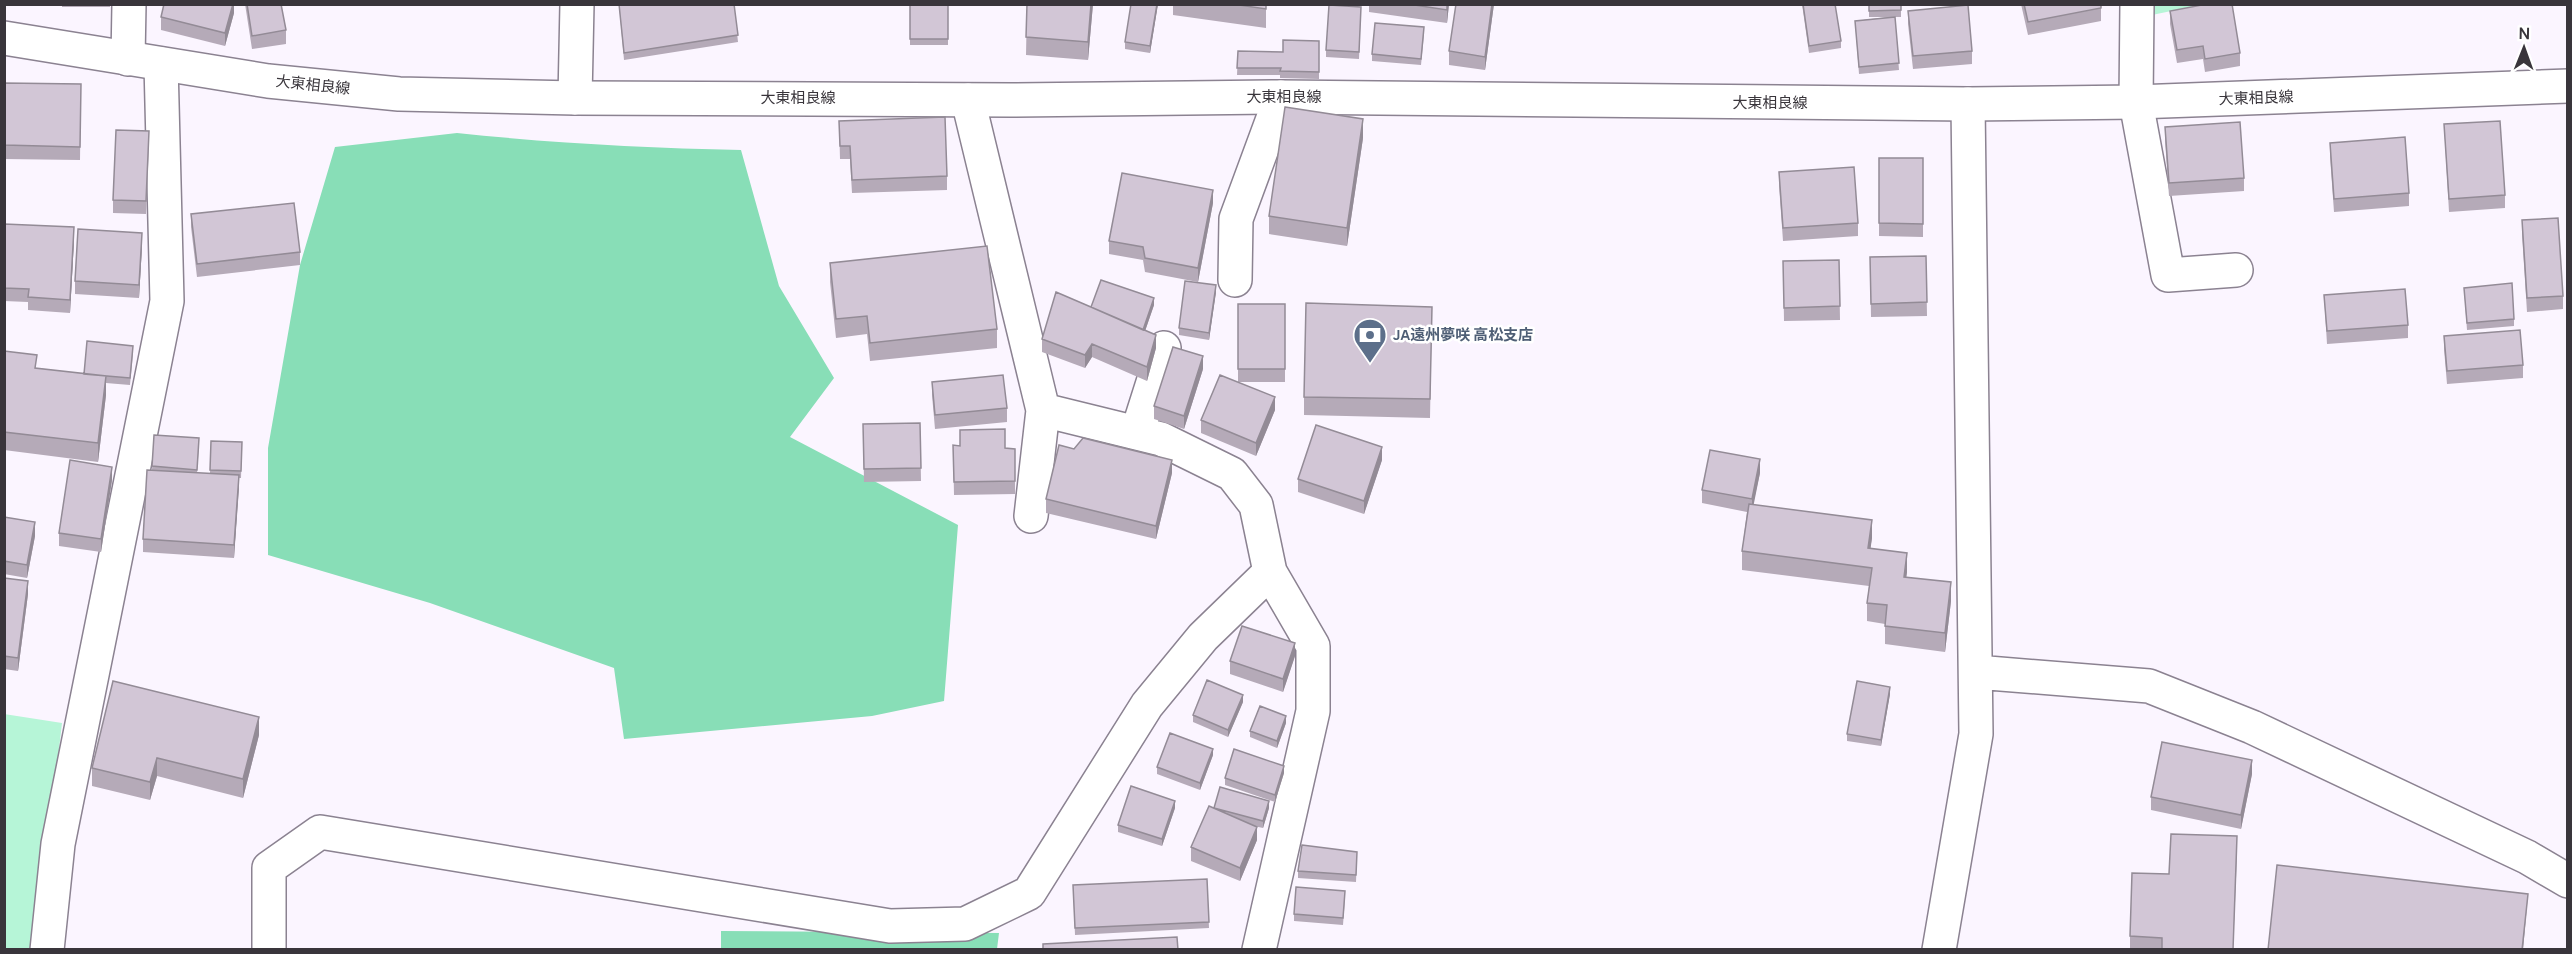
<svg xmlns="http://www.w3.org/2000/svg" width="2572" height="954" viewBox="0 0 2572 954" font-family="Manrope,'Noto Sans JP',sans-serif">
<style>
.green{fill:#b6f5d7}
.forest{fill:#88deb7}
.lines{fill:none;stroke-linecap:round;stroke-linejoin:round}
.minor-casing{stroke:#8b8291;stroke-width:36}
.major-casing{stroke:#8b8291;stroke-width:36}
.minor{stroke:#fff;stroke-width:33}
.major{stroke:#fff;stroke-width:33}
.wall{fill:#b5aab8}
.shaded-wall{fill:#938b96}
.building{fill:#d2c6d6;stroke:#938b96;stroke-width:1.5}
.labels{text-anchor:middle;stroke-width:5;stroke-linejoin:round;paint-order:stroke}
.street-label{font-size:15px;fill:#39353b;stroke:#fff}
.service-label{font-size:15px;font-weight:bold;fill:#4e5e75;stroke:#fff;text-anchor:start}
</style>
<rect width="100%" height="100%" fill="#fbf5ff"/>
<path class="green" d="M 2152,4 L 2200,5 L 2152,15 Z
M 4,714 L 62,723 L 36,949 L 5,949 Z"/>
<path class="forest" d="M 457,133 C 551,143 646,148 741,150 L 779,286 L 834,378 L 790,437 L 958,525 L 944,701 L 872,716 L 624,739 L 614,668 L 430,603 L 268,555 L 268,448 L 300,265 L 335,147 Z
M 721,931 L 999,933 L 997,949 L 721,950 Z"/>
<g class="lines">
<g class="minor-casing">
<path id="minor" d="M 2137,4 L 2136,102 L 2168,275 L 2236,270
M 128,59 L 129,4
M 575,98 L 577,4
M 968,100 L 1043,410 L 1161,439 L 1232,474 L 1256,505 L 1270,572 L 1313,646 L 1313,711 L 1259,950
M 1235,280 L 1236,219 L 1281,97
M 1137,433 L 1164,348
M 1031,516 L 1043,410
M 1976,672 L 2149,686 L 2252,727 L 2527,857 L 2568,881
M 47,950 L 58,844 L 167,301 L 161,64
M 269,950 L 269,868 L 320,832 L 890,926 L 965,924 L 1029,893 L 1147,705 L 1203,637 L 1270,572
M 1939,950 L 1976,734 L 1968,104"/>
</g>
<g class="major-casing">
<path id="major" d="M 4,38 L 268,81 L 399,94 L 575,98 L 1011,100 L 1281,97 L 1968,104 L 2136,102 L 2568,86"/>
</g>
<use href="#minor" class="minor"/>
<use href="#major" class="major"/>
</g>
<path class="wall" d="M 62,4 L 110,4 L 110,7 L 62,7 Z
M 234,4 L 234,13 L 225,46 L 161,30 L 161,17 Z
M 245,4 L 281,4 L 286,30 L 286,44 L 252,49 Z
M 619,4 L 734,4 L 738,42 L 624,60 Z
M 910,4 L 948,4 L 948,45 L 910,45 Z
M 1027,4 L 1093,4 L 1088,60 L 1026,55 Z
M 1158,4 L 1150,53 L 1125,49 L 1125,42 Z
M 1173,4 L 1266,4 L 1266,28 L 1173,15 Z
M 1369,4 L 1449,4 L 1447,23 L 1369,12 Z
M 1494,4 L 1485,70 L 1449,65 L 1449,51 Z
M 1802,4 L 1835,4 L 1841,41 L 1841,48 L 1809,53 Z
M 1869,4 L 1901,10 L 1901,17 L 1895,17 L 1899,70 L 1859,74 L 1855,21 L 1887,17 L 1869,17 Z
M 2021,4 L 2101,4 L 2101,21 L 2028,35 Z
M 1361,7 L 1359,59 L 1326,57 L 1326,50 Z
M 1908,11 L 1972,51 L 1972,64 L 1913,69 L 1908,24 Z
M 2170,11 L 2240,53 L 2240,66 L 2205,72 L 2203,59 L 2177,63 L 2170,24 Z
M 1424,34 L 1421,65 L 1372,61 L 1372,54 Z
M 1319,41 L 1319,79 L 1280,78 L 1280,75 L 1237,75 L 1238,51 L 1283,52 Z
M 4,83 L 81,84 L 80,160 L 4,159 Z
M 839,121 L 947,176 L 947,190 L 852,193 L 850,159 L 840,159 Z
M 2444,124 L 2505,195 L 2505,208 L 2449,212 Z
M 2165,127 L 2244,178 L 2244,191 L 2169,196 L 2165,140 Z
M 1363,138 L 1347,246 L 1269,234 L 1269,216 Z
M 2330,143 L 2409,193 L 2409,206 L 2334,212 L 2330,156 Z
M 149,145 L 146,214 L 113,213 L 113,200 Z
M 1879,158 L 1923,158 L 1923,237 L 1879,236 Z
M 1779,172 L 1858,223 L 1858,236 L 1783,241 L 1779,185 Z
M 1213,203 L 1198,282 L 1145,272 L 1143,260 L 1109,254 L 1109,241 Z
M 191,214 L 300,252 L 300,265 L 197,277 L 191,227 Z
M 2522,220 L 2563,296 L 2563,309 L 2527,312 L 2522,234 Z
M 4,224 L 74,240 L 70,313 L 28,310 L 28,302 L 4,301 Z
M 142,246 L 139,298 L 75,294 L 75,281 Z
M 1926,256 L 1927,316 L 1871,317 L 1870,257 Z
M 1839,260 L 1840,320 L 1784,321 L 1783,261 Z
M 830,263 L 997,329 L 997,348 L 870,361 L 867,334 L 836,338 L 830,282 Z
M 2464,288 L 2514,319 L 2514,326 L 2467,330 Z
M 1216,292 L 1209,340 L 1179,335 L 1179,328 Z
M 2324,295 L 2408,325 L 2408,338 L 2327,344 Z
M 1238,304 L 1285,304 L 1285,382 L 1238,382 Z
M 1154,305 L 1145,331 L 1156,348 L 1147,381 L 1092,357 L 1085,368 L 1042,352 L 1042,339 L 1091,307 Z
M 1432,307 L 1430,418 L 1304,415 L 1304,397 Z
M 2444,336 L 2523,365 L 2523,378 L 2447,384 L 2444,349 Z
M 4,351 L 37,368 L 84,374 L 133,353 L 130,385 L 106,383 L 106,395 L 98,462 L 4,450 Z
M 1203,369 L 1184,429 L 1154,419 L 1154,406 Z
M 932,382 L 1007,408 L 1007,422 L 935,429 L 932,395 Z
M 1275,410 L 1256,456 L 1201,433 L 1201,420 Z
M 920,423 L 921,481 L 864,482 L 863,424 Z
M 154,435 L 199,445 L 197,473 L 210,473 L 211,441 L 242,442 L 241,478 L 239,478 L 234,558 L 143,552 L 143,539 L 152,470 Z
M 953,445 L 1015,449 L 1015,494 L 954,495 Z
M 1382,460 L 1364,514 L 1298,492 L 1298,479 Z
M 1172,473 L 1156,539 L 1046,513 L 1046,499 Z
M 1760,473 L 1753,504 L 1872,538 L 1870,549 L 1907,572 L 1906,577 L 1951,601 L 1945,652 L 1885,644 L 1885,624 L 1867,621 L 1867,603 L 1869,586 L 1742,570 L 1742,551 L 1747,512 L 1702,503 L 1702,490 Z
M 112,480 L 101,552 L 59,546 L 59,533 Z
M 4,517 L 35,536 L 27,578 L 4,574 Z
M 4,578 L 28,594 L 18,671 L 4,669 Z
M 1295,656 L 1283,692 L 1230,674 L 1230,661 Z
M 1890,694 L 1881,746 L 1847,741 L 1847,734 Z
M 1243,702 L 1228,737 L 1193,722 L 1193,715 Z
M 1286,723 L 1277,748 L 1250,737 L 1250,731 Z
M 259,735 L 243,798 L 157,776 L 150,800 L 92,786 L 92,768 Z
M 1213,755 L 1200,790 L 1157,774 L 1157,767 Z
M 1284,773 L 1275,802 L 1225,785 L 1225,778 Z
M 2252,774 L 2241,829 L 2151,810 L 2151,797 Z
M 1175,808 L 1162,846 L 1118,832 L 1118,825 Z
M 1214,808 L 1269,808 L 1263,828 L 1254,826 L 1257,840 L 1240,881 L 1191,861 L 1191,847 Z
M 1357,852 L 1356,882 L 1298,878 L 1298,871 Z
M 2237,855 L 2233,950 L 2130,950 L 2130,936 L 2169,874 Z
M 1207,879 L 1209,928 L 1075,935 L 1073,885 Z
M 1345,898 L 1343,925 L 1294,921 L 1294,914 Z"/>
<path class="shaded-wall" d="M 233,4 L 234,4 L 234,13 L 225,46 L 225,33 Z
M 1091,4 L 1093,4 L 1088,60 L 1088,42 Z
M 1157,4 L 1158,4 L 1150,53 L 1150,46 Z
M 1447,4 L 1449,4 L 1447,23 Z
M 1492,4 L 1494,4 L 1485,70 L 1485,57 Z
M 1363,119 L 1363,138 L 1347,246 L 1347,228 Z
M 1213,190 L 1213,203 L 1198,282 L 1198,268 Z
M 74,227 L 74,240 L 70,313 L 70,300 Z
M 142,233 L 142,246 L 139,298 L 139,285 Z
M 1216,285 L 1216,292 L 1209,340 L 1209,333 Z
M 1154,298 L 1154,305 L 1143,337 L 1143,330 Z
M 1156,335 L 1156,348 L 1147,381 L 1147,367 Z
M 1092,344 L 1092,357 L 1085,368 L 1085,355 Z
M 1203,356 L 1203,369 L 1184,429 L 1184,416 Z
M 106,376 L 106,395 L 98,462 L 98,443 Z
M 1275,397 L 1275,410 L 1256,456 L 1256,443 Z
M 1382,447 L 1382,460 L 1364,514 L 1364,501 Z
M 1760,459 L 1760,473 L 1752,513 L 1752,499 Z
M 1172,460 L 1172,473 L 1156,539 L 1156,526 Z
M 112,467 L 112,480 L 101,552 L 101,539 Z
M 239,475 L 239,488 L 234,558 L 234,545 Z
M 1872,520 L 1872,538 L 1868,567 L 1868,548 Z
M 35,522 L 35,536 L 27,578 L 27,565 Z
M 1907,553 L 1907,572 L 1904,595 L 1904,577 Z
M 28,581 L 28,594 L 18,671 L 18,658 Z
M 1951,582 L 1951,601 L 1945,652 L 1945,633 Z
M 1295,643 L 1295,656 L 1283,692 L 1283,679 Z
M 1890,687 L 1890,694 L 1881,746 L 1881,740 Z
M 1243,695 L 1243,702 L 1228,737 L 1228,730 Z
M 1286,716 L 1286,723 L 1277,748 L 1277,741 Z
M 259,717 L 259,735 L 243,798 L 243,779 Z
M 1213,749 L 1213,755 L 1200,790 L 1200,783 Z
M 157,758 L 157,776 L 150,800 L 150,782 Z
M 2252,760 L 2252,774 L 2241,829 L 2241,815 Z
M 1284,766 L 1284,773 L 1275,802 L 1275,795 Z
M 1175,801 L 1175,808 L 1162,846 L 1162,839 Z
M 1269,801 L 1269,808 L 1263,828 L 1263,821 Z
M 1257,827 L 1257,840 L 1240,881 L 1240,868 Z
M 2528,894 L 2523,950 L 2522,950 Z"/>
<path class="building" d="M 164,4 L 233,4 L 225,33 L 161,17 Z
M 247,4 L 281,4 L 286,30 L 252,36 Z
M 619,4 L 734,4 L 738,35 L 624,53 Z
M 910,4 L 948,4 L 948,39 L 910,39 Z
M 1027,4 L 1091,4 L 1088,42 L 1026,37 Z
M 1131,4 L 1157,4 L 1150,46 L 1125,42 Z
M 1232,4 L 1266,4 L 1266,9 Z
M 1408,4 L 1447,4 L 1447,10 Z
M 1456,4 L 1492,4 L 1485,57 L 1449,51 Z
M 1803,4 L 1835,4 L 1841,41 L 1809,46 Z
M 1869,4 L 1901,4 L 1901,10 L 1869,11 Z
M 2024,4 L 2101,4 L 2101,8 L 2028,22 Z
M 2207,4 L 2232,4 L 2240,53 L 2205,59 L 2203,46 L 2177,50 L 2170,11 Z
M 1329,5 L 1361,7 L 1359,52 L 1326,50 Z
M 1968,5 L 1972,51 L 1913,56 L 1908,11 Z
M 1895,17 L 1899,63 L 1859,67 L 1855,21 Z
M 1375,23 L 1424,27 L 1421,59 L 1372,54 Z
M 1283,40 L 1319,41 L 1319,72 L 1280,71 L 1281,68 L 1237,68 L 1238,51 L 1283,52 Z
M 4,83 L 81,84 L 80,147 L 4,145 Z
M 1285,107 L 1363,119 L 1347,228 L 1269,216 Z
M 945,117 L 947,176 L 852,180 L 850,146 L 840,146 L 839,121 Z
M 2500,121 L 2505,195 L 2449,199 L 2444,124 Z
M 2240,122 L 2244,178 L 2169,183 L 2165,127 Z
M 116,130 L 149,131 L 146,201 L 113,200 Z
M 2405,137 L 2409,193 L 2334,199 L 2330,143 Z
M 1879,158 L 1923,158 L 1923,224 L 1879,223 Z
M 1854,167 L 1858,223 L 1783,228 L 1779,172 Z
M 1122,173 L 1213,190 L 1198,268 L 1145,258 L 1143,247 L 1109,241 Z
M 294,203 L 300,252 L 197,264 L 191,214 Z
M 2558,218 L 2563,296 L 2527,298 L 2522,220 Z
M 4,224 L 74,227 L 70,300 L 28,297 L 29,289 L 4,288 Z
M 78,229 L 142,233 L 139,285 L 75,281 Z
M 987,246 L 997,329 L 870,343 L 867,316 L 836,319 L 830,263 Z
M 1926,256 L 1927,302 L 1871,304 L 1870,257 Z
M 1839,260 L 1840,306 L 1784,308 L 1783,261 Z
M 1101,280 L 1154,298 L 1143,330 L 1091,307 Z
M 1185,281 L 1216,285 L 1209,333 L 1179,328 Z
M 2512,283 L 2514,319 L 2467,323 L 2464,288 Z
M 2405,289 L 2408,325 L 2327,331 L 2324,295 Z
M 1056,292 L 1156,335 L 1147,367 L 1092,344 L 1085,355 L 1042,339 Z
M 1306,303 L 1432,307 L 1430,399 L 1304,397 Z
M 1238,304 L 1285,304 L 1285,369 L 1238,369 Z
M 2520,330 L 2523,365 L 2447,371 L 2444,336 Z
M 87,341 L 133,346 L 130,378 L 84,374 Z
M 1173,347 L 1203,356 L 1184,416 L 1154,406 Z
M 4,351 L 37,355 L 35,368 L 106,376 L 98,443 L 4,432 Z
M 1003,375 L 1007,408 L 935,415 L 932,382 Z
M 1220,375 L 1275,397 L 1256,443 L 1201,420 Z
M 920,423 L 921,468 L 864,469 L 863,424 Z
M 1316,425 L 1382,447 L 1364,501 L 1298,479 Z
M 1005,429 L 1005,448 L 1015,449 L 1015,481 L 954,482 L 953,445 L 960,446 L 960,430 Z
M 154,435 L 199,438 L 197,470 L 152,466 Z
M 1083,438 L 1172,460 L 1156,526 L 1046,499 L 1059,445 L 1074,449 Z
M 211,441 L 242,442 L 241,471 L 210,470 Z
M 1710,450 L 1760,459 L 1752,499 L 1702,490 Z
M 70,460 L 112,467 L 101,539 L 59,533 Z
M 147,470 L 239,475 L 234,545 L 143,539 Z
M 1749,504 L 1872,520 L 1868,548 L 1907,553 L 1904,577 L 1951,582 L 1945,633 L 1885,626 L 1887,605 L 1867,603 L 1872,568 L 1742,551 Z
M 4,517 L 35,522 L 27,565 L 4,561 Z
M 4,578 L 28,581 L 18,658 L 4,656 Z
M 1242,626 L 1295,643 L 1283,679 L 1230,661 Z
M 1207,680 L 1243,695 L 1228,730 L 1193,715 Z
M 113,681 L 259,717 L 243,779 L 157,758 L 150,782 L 92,768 Z
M 1857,681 L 1890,687 L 1881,740 L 1847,734 Z
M 1260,706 L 1286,716 L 1277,741 L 1250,731 Z
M 1170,733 L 1213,749 L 1200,783 L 1157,767 Z
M 2162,742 L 2252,760 L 2241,815 L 2151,797 Z
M 1234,749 L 1284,766 L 1275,795 L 1225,778 Z
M 1131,786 L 1175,801 L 1162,839 L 1118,825 Z
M 1220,787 L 1269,801 L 1263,821 L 1214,808 Z
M 1209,806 L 1257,827 L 1240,868 L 1191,847 Z
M 2171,834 L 2237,836 L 2233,950 L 2162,950 L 2162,938 L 2130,936 L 2132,873 L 2169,874 Z
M 1302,845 L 1357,852 L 1356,875 L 1298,871 Z
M 2277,865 L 2528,894 L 2522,950 L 2268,950 Z
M 1207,879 L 1209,922 L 1075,928 L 1073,885 Z
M 1296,887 L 1345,891 L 1343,918 L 1294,914 Z
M 1177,937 L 1178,950 L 1043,950 L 1043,944 Z"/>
<defs>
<g id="bank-pin" transform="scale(1.725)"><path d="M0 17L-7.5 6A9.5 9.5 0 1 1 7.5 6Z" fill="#5c6f8a" stroke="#fff"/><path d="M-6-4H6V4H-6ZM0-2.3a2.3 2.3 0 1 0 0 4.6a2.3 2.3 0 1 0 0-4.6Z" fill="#fff"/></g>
</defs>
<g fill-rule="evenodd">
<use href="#bank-pin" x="1370" y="335"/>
</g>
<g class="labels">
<g class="street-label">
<text transform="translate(313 85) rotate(6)" y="5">大東相良線</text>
<text x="1284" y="102">大東相良線</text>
<text x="798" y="103">大東相良線</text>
<text transform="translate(2256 98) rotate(-2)" y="5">大東相良線</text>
<text x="1770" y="108">大東相良線</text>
</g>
<g class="service-label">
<text x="1393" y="340">JA遠州夢咲 高松支店</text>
</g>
</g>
<rect width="2572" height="954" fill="none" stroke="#39353b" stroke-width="12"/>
<g transform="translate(2524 48) rotate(1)" stroke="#ffffff" stroke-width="4.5" paint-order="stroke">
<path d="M0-4.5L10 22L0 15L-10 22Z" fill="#39353b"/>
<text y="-9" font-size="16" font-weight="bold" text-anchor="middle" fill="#39353b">N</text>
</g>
</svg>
